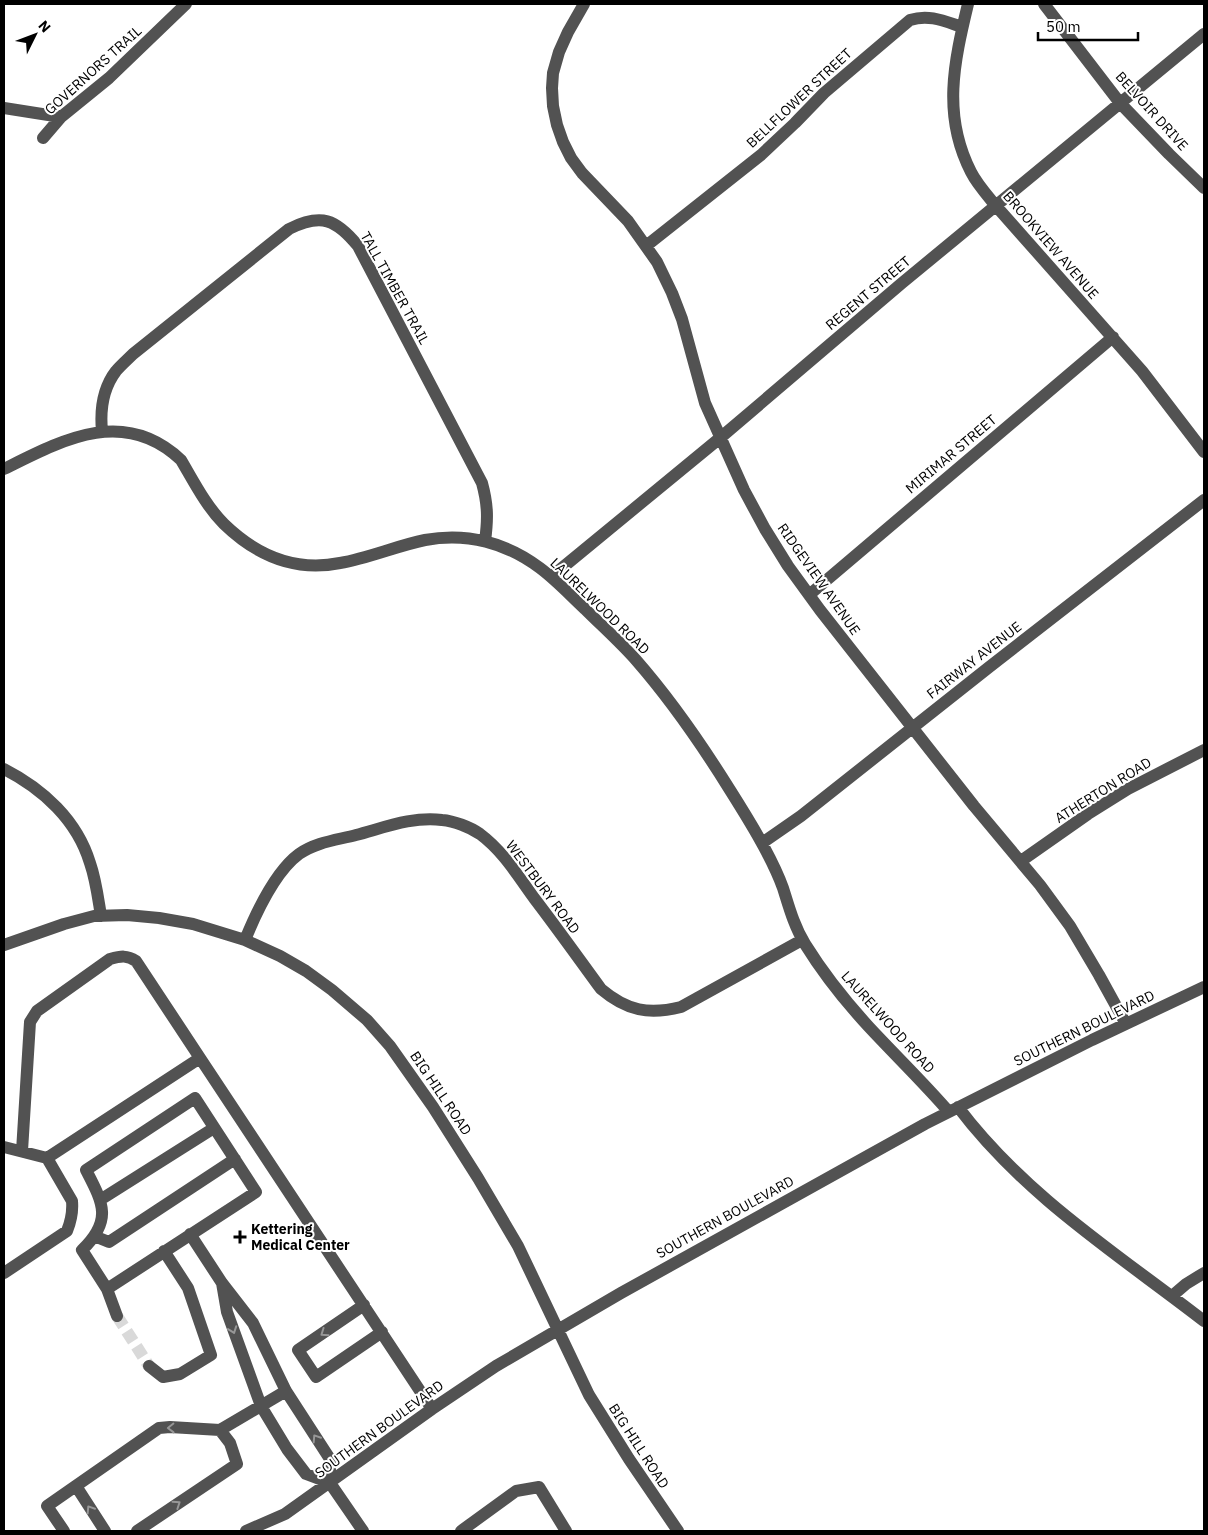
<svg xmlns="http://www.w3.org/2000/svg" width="1208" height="1535" viewBox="0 0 1208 1535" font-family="'IBM Plex Sans',sans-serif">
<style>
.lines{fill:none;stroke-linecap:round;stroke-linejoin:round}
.minor-tunnel{stroke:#d9d9d9;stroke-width:12;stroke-dasharray:12 6;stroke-linecap:butt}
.minor{stroke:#525252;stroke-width:12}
.oneway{stroke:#979797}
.poi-dot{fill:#000;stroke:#fff;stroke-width:2}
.labels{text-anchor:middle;stroke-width:4;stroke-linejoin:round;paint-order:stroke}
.street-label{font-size:14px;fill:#000;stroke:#fff}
.poi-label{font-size:14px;font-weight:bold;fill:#000;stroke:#fff;text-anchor:start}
</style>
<rect width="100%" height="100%" fill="#fff"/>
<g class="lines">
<path class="minor-tunnel" d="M 117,1316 L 149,1366"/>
<path class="minor" d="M 584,4 L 568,32 L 559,52 L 553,73 L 552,88 L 553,106 L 557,125 L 563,142 L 571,158 L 582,173 L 628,221 L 657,262 L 672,293 L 682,319 L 705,403 L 744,490 L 765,529 L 788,566 L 820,610 L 974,806 L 1040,885 L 1070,926 L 1099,975 L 1126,1024
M 968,4 C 954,62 942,116 971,172 C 977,184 987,195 996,206 L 1142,371 L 1204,452
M 1044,4 L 1120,103 L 1169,154 L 1204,188
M 4,108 L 61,117
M 43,138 L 61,117 L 109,78 L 186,4
M 646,246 L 761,155 L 795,123 L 824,93 L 910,20 C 929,14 944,21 962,27
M 102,431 C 100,410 103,388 116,371 C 121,365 128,359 133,354 L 289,229 C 321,213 336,219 358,246 L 482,483 C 488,505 488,519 485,541
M 4,469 C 62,440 124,406 181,460 C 194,482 206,506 224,524 C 256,555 295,572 340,563 C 369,558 396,546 425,540 C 467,532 507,543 540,568 C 556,580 570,595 585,609 C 602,626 620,642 636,660 C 671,700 702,745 730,790 C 742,809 754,828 764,847 C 771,860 778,874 783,888 C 789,907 794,926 805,944 C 823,973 846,1002 869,1027 C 896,1056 924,1083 949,1112
M 551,577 L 720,438 L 902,283 L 1204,34
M 809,595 L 1113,337
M 4,769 C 43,789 77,820 90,863 C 96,880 98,898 101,916
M 762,843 L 801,816 L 988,668 L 1204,500
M 1021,861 L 1088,814 L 1128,789 L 1204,750
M 245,940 C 256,913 276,871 299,854 C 316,842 337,840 356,835 C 383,828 413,816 442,820 C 454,821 470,827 480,834 C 503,851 518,876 534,898 C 557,928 579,959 601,989 C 627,1011 649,1015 681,1007 L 802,940
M 4,945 L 64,924 L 94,916 L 127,915 L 159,918 L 193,924 L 245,940 L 280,956 L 306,971 L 332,990 L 367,1020 L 390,1046 L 433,1107 L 478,1178 L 518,1246 L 589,1395 L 629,1459 L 678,1531
M 195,1098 L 256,1192 L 107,1289 L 82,1250 C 113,1220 103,1203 86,1170 Z
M 958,1107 C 1025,1196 1119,1255 1204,1321
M 4,1147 L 47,1158
M 22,1151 L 30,1022 L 37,1011 L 110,959 C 121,956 127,955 136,961 L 200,1058
M 100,1200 L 214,1128
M 190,1234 L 222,1283 L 253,1323 L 286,1391 L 330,1459 L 330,1483
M 94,1236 L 109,1242 L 235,1159
M 4,1273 L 67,1231 C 71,1221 73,1212 72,1201 L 47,1158 L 200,1058 L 432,1409
M 222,1283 L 227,1312 L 261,1406 L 287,1449 L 306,1474 L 330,1483 L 363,1531
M 107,1289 L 117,1316
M 1172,1296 L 1186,1284 L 1204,1273
M 364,1305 L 298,1350 L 316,1377 L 382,1332
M 149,1366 L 163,1377 L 180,1374 L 211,1355 L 188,1288 L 164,1251
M 76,1486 L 105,1531
M 64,1531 L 47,1506 L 159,1428 L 170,1427 L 220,1430 L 286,1391
M 137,1531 L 237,1464 L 230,1443 L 220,1430
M 246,1531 L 285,1514 L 432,1409 L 496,1366 L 621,1293 L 925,1124 L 1092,1040 L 1204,987
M 461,1531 L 516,1491 L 539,1487 L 566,1531"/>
</g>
<defs><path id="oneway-chevron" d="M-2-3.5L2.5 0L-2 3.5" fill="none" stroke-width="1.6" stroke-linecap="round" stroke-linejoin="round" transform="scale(1.25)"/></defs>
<g class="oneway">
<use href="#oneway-chevron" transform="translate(233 1330) rotate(70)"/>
<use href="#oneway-chevron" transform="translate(324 1333) rotate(145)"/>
<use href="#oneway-chevron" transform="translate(171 1428) rotate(179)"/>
<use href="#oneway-chevron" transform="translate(316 1438) rotate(-123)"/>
<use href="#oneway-chevron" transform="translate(177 1504) rotate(-34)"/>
<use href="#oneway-chevron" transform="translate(90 1509) rotate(-123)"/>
</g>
<path class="poi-dot" d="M237.5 1229.5h5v5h5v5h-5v5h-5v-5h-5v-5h5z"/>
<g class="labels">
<g class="street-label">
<text transform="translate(93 70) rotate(-42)" y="5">GOVERNORS TRAIL</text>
<text transform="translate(799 98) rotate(-43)" y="5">BELLFLOWER STREET</text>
<text transform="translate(1152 111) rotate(48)" y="5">BELVOIR DRIVE</text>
<text transform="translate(1051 245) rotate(49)" y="5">BROOKVIEW AVENUE</text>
<text transform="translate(395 288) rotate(61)" y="5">TALL TIMBER TRAIL</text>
<text transform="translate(868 293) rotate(-40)" y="5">REGENT STREET</text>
<text transform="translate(951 454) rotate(-40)" y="5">MIRIMAR STREET</text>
<text transform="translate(819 579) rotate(55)" y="5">RIDGEVIEW AVENUE</text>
<text transform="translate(600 606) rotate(44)" y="5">LAURELWOOD ROAD</text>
<text transform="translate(974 660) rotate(-38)" y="5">FAIRWAY AVENUE</text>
<text transform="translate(1103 790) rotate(-32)" y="5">ATHERTON ROAD</text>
<text transform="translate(543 887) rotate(53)" y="5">WESTBURY ROAD</text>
<text transform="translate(888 1022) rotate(48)" y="5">LAURELWOOD ROAD</text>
<text transform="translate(1084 1028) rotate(-26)" y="5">SOUTHERN BOULEVARD</text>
<text transform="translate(441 1093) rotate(56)" y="5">BIG HILL ROAD</text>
<text transform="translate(725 1217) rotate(-29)" y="5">SOUTHERN BOULEVARD</text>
<text transform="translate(379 1429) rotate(-36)" y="5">SOUTHERN BOULEVARD</text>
<text transform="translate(639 1446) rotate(57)" y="5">BIG HILL ROAD</text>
</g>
<g class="poi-label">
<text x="251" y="1234">Kettering<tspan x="251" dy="16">Medical Center</tspan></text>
</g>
</g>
<rect width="1208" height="1535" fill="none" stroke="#000000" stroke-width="10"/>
<g transform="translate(35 35) rotate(48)" stroke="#ffffff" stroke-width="4" paint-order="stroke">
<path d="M0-4L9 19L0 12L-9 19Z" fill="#000000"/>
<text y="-8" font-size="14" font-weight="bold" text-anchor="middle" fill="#000000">N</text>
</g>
<path d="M1038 32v8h100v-8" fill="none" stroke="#000000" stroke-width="2.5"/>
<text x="1046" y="32" font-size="15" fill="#000000" stroke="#ffffff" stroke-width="4" paint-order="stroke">50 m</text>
</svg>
